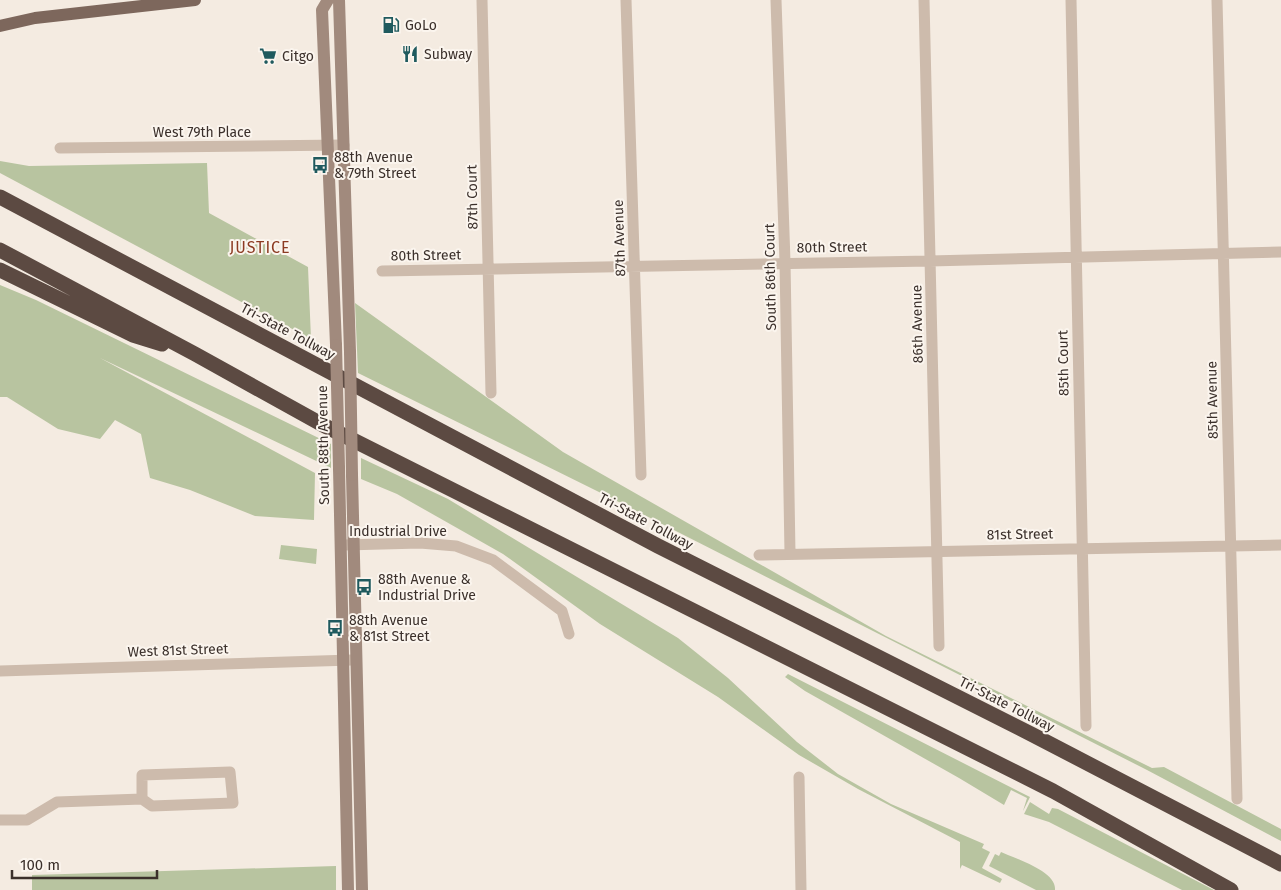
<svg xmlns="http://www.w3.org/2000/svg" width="1281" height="890" viewBox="0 0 1281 890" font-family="'Fira Sans',sans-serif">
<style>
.green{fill:#b8c4a0}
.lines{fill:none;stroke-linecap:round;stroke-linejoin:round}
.street{stroke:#cdbbac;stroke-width:11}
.secondary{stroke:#a18a7d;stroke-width:12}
.primary{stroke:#7d675c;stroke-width:12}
.highway{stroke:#5c4a42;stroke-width:15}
.secondary-bridge{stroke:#a18a7d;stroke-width:12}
.labels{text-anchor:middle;stroke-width:4;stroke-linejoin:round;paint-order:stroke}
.poi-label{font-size:14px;fill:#3b302b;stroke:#fbf5ee;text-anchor:start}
.street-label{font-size:14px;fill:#3b302b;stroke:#fbf5ee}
.quarter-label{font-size:16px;letter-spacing:1px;fill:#8c3b22;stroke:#fbf5ee}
</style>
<rect width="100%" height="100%" fill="#f4ebe1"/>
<path class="green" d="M 0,161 L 29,166 L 207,163 L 209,213 L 308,267 L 311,339 L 0,173 Z
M 0,285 L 36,300 L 331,444 L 331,468 L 100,358 L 315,473 L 314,520 L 255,516 L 190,490 L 150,478 L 141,434 L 115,420 L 100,439 L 58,429 L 7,397 L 0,397 Z
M 355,303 L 563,452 L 886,636 L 1152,768 L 1164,767 L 1281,829 L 1281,841 L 1147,770 L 605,495 L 358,373 Z
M 361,458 L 448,499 L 678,638 L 728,678 L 797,742 L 838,774 L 891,804 L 984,844 L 982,848 L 990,852 L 982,868 L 1002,879 L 1000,883 L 962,865 L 960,869 L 960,842 L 858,789 L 799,755 L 718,697 L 600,624 L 503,554 L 397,494 L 361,479 Z
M 281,545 L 317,549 L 316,564 L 279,559 Z
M 788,674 L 1030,797 L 1023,811 L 1027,798 L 1011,790 L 1004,805 L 959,778 L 805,691 L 785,677 Z
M 1030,802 L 1049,814 L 1052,808 L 1058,809 L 1214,890 L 1182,890 L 1049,822 L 1024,814 Z
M 1001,852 C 1016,859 1057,871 1055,890 L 1036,890 L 989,866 L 995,854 L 999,856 Z
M 336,866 L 336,890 L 32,890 L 32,875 Z"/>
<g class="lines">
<path class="street" d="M 482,0 L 491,393
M 626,0 L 641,475
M 776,0 L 785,262 L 790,553
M 924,0 L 939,646
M 1071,0 L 1086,726
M 1217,0 L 1237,799
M 60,148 L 344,145
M 382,271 L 930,261 L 1281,252
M 345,545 L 420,543 L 456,546 L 493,560 L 562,611 L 569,634
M 759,555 L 1281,545
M 0,671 L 352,660
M 799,777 L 801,890
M 0,820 L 27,820 L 57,802 L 142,799 L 152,806 L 233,803 L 230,772 L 142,775 L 142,799"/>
<path class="secondary" d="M 328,0 L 322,10 L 336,345
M 339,0 L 350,352
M 339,468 L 348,890
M 352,475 L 362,890"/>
<path class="primary" d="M 0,26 L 35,18 L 195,0"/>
<path class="highway" d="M 0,197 L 658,546 L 1033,735 L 1281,864
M 0,250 L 195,354 L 323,425 L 1053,791 L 1231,890
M 0,270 L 133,335 L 162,344"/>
<path class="secondary-bridge" d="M 336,345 L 339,468
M 350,352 L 352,475"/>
</g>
<defs>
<g id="fuel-bare" transform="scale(1.35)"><path d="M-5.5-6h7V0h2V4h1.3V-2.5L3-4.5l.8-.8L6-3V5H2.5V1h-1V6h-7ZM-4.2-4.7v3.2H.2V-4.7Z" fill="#1f5a5e" stroke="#fbf5ee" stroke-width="2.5" paint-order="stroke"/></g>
<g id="restaurant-bare" transform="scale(1.35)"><path d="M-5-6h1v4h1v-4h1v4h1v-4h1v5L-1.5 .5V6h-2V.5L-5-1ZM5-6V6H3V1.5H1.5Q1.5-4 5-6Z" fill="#1f5a5e" stroke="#fbf5ee" stroke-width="2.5" paint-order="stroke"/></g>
<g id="supermarket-bare" transform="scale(1.35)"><path d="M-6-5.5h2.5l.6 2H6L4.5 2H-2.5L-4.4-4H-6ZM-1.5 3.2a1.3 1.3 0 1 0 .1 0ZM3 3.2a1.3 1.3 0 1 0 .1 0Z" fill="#1f5a5e" stroke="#fbf5ee" stroke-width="2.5" paint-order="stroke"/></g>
<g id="bus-bare" transform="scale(1.35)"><path d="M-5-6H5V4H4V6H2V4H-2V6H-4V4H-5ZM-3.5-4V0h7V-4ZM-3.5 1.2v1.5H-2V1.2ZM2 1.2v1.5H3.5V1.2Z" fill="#1f5a5e" stroke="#fbf5ee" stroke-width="2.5" paint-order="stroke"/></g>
</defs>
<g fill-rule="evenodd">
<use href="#fuel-bare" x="391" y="25"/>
<use href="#restaurant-bare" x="410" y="54"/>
<use href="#supermarket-bare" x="268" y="56"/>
<use href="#bus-bare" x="320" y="165"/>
<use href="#bus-bare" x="364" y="587"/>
<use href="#bus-bare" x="335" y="628"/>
</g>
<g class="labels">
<g class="poi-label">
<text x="405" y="30">GoLo</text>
<text x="424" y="59">Subway</text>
<text x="282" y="61">Citgo</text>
<text x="334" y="162">88th Avenue<tspan x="334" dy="16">&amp; 79th Street</tspan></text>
<text x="378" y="584">88th Avenue &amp;<tspan x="378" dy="16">Industrial Drive</tspan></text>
<text x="349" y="625">88th Avenue<tspan x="349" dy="16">&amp; 81st Street</tspan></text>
</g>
<g class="street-label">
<text x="202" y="137">West 79th Place</text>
<text transform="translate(472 197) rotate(-91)" y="5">87th Court</text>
<text transform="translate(619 238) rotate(-92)" y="5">87th Avenue</text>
<text transform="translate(832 247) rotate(-1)" y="5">80th Street</text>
<text transform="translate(426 255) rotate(-1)" y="5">80th Street</text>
<text transform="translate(770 277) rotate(-91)" y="5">South 86th Court</text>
<text transform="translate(917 324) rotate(-91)" y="5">86th Avenue</text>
<text transform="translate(288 331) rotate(28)" y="5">Tri-State Tollway</text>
<text transform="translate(1063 363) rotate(-91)" y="5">85th Court</text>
<text transform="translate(1212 400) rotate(-91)" y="5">85th Avenue</text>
<text transform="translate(323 445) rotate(-91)" y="5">South 88th Avenue</text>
<text transform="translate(646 521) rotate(28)" y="5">Tri-State Tollway</text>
<text x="398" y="536">Industrial Drive</text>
<text transform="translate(1020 534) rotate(-1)" y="5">81st Street</text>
<text transform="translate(178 650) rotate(-2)" y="5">West 81st Street</text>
<text transform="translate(1007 704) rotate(27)" y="5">Tri-State Tollway</text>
</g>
<g class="quarter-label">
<text x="260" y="253">JUSTICE</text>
</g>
</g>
<path d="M12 870v8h145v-8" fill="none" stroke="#3b302b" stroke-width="2.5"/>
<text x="20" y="870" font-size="15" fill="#3b302b" stroke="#fbf5ee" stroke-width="4" paint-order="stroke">100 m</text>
</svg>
